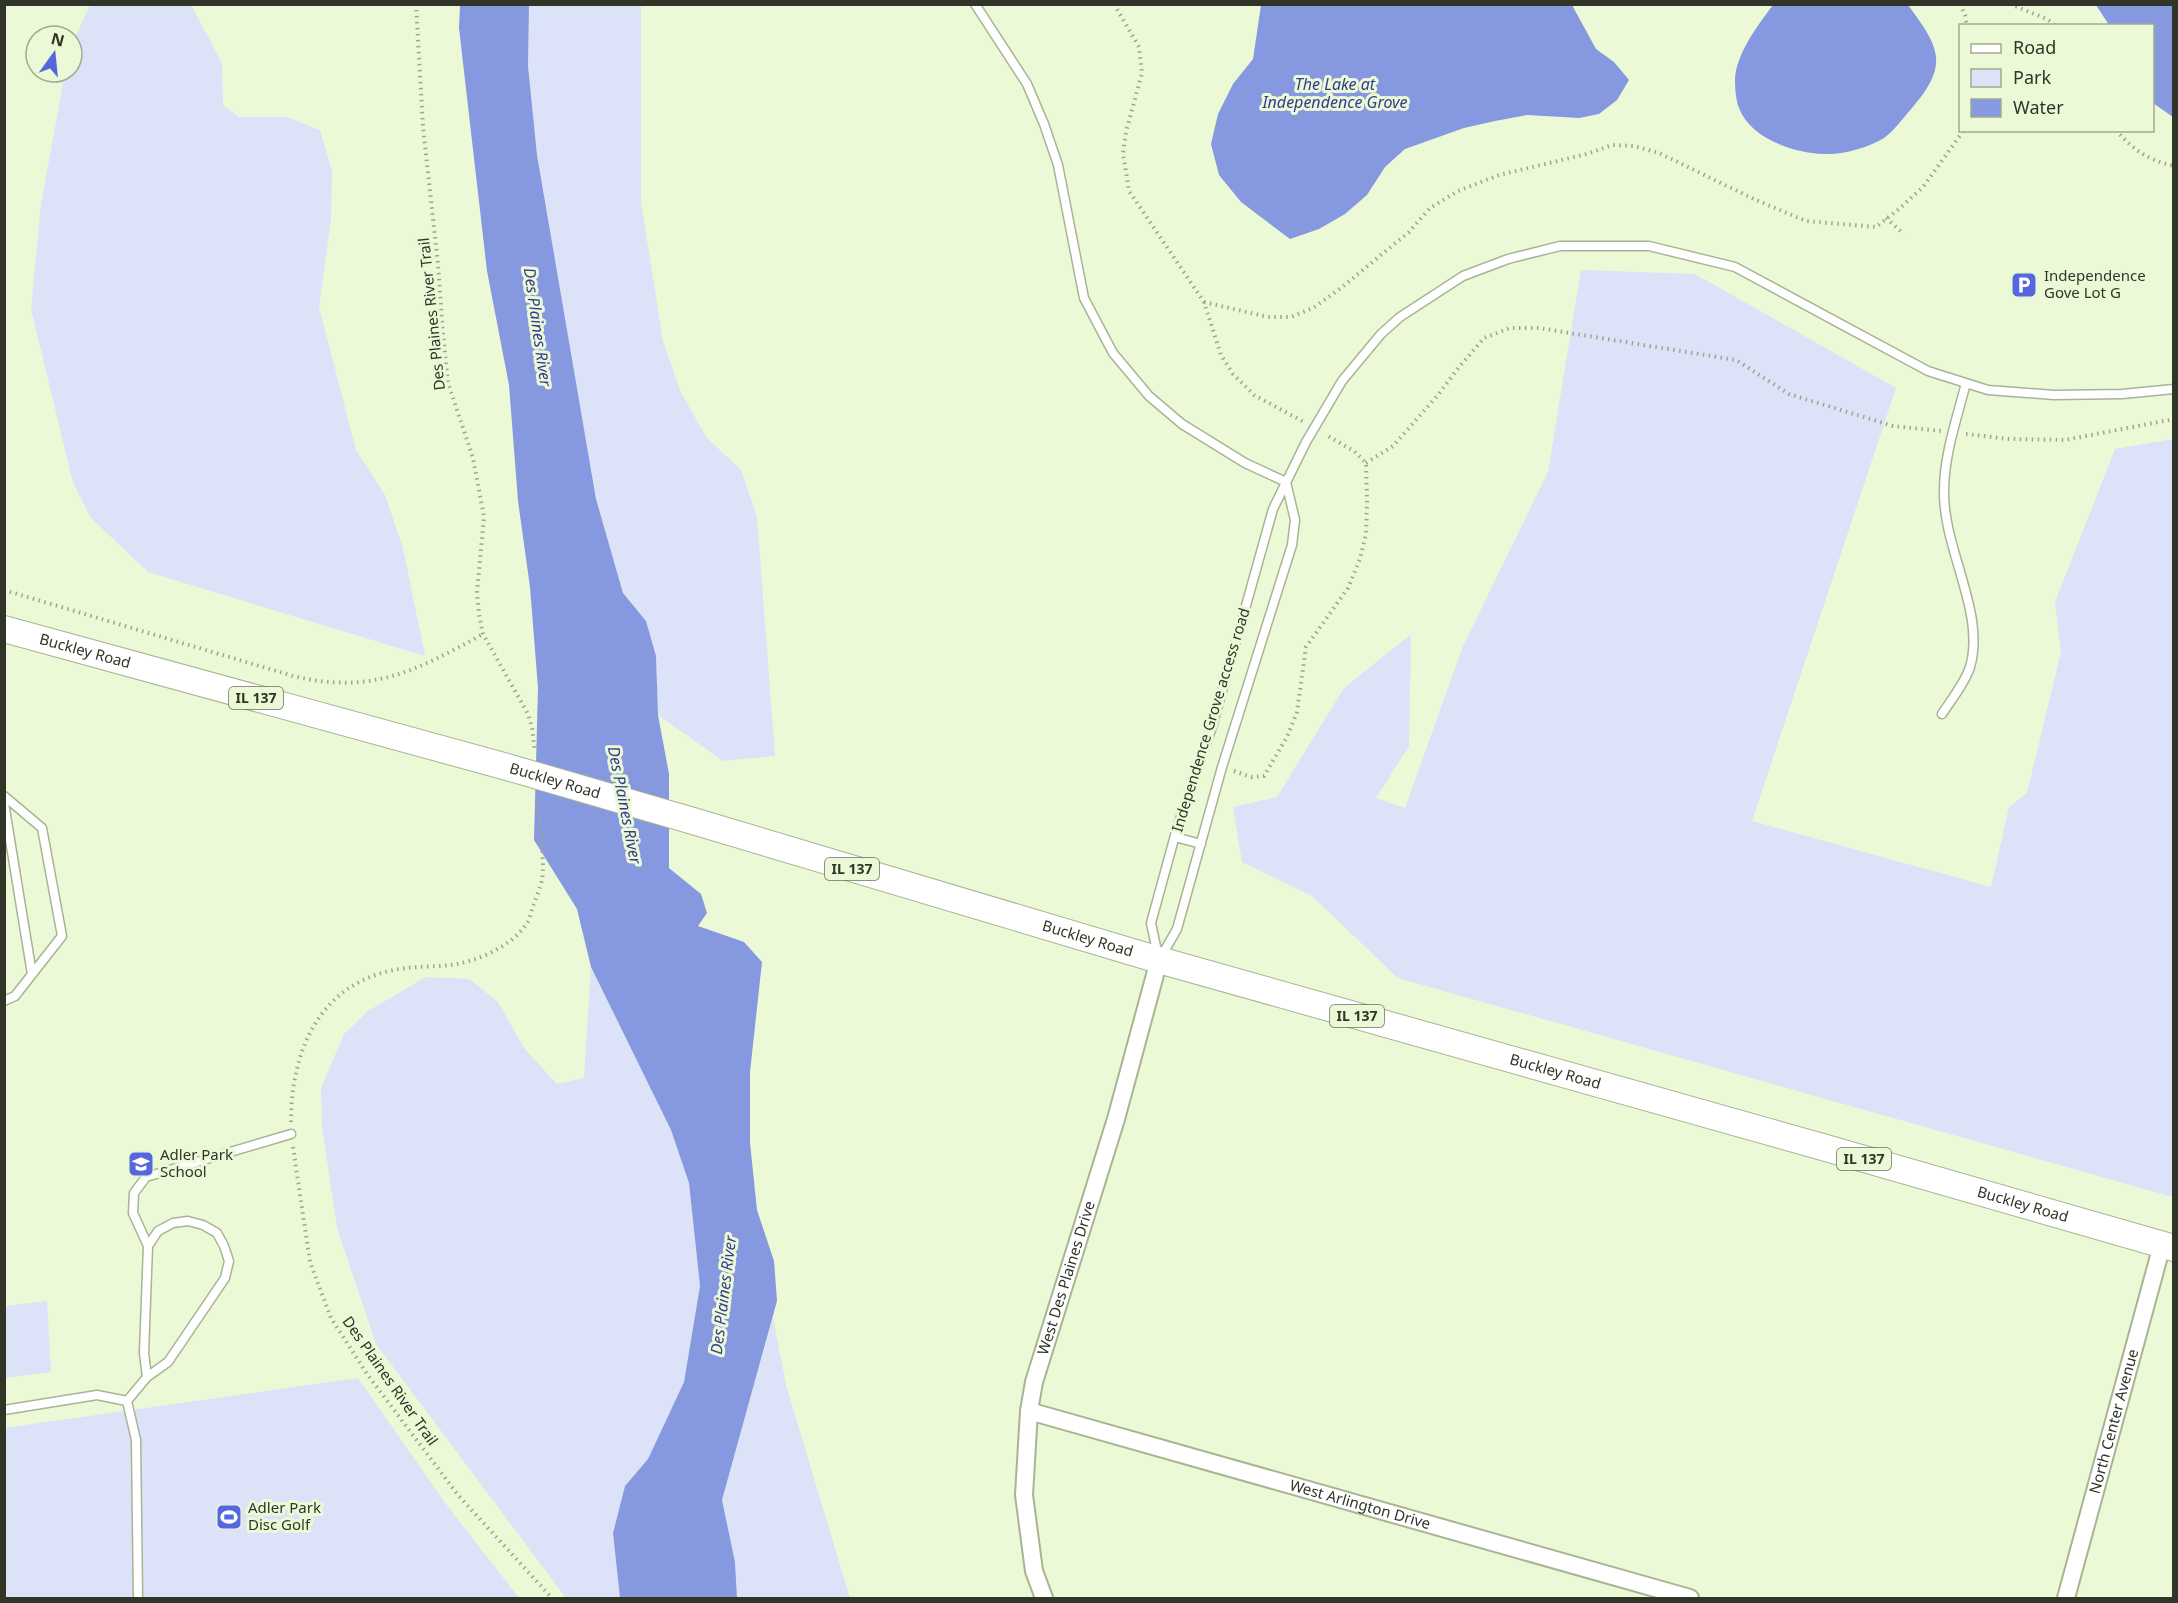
<svg xmlns="http://www.w3.org/2000/svg" width="2178" height="1603" viewBox="0 0 2178 1603" font-family="'Noto Sans',sans-serif">
<style>
.green{fill:#dce2f7}
.water{fill:#8698df}
.lines{fill:none;stroke-linecap:round;stroke-linejoin:round}
.service-casing{stroke:#a8b493;stroke-width:11}
.minor-casing{stroke:#a8b493;stroke-width:20}
.primary-casing{stroke:#a8b493;stroke-width:28}
.path{stroke:#9da68d;stroke-width:4;stroke-dasharray:1.5 4.5;stroke-linecap:butt}
.service{stroke:#fff;stroke-width:8}
.minor{stroke:#fff;stroke-width:16}
.primary{stroke:#fff;stroke-width:26}
.primary-bridge-casing{stroke:#a8b493;stroke-width:28;stroke-linecap:butt}
.primary-bridge{stroke:#fff;stroke-width:26}
.labels{text-anchor:middle;stroke-width:6;stroke-linejoin:round;paint-order:stroke}
.shield{fill:#ecf9d6;stroke:#69705c;stroke-width:1.5}
.shield-label{font-size:14px;font-weight:bold;fill:#313528}
.poi-label{font-size:15px;fill:#313528;stroke:#ecf9d6;text-anchor:start}
.street-label{font-size:15px;fill:#313528;stroke:#ecf9d6}
.water-label{font-size:16px;font-style:italic;fill:#303c8f;stroke:#ecf9d6}
</style>
<rect width="100%" height="100%" fill="#ecf9d6"/>
<path class="green" d="M 90,5 L 191,5 L 222,63 L 223,105 L 239,117 L 287,117 L 320,130 L 332,171 L 331,220 L 319,307 L 356,450 L 385,495 L 403,548 L 425,656 L 148,572 L 91,518 L 73,483 L 31,309 L 41,204 L 65,72 L 72,72 L 72,44 Z
M 529,5 L 641,5 L 641,202 L 663,341 L 681,393 L 707,438 L 741,470 L 757,517 L 775,756 L 723,761 L 658,715 L 656,656 L 646,621 L 623,593 L 596,499 L 537,155 L 528,66 Z
M 1581,270 L 1695,274 L 1896,388 L 1752,821 L 1991,887 L 2009,807 L 2027,793 L 2061,652 L 2055,602 L 2115,449 L 2173,439 L 2173,1197 L 1398,978 L 1312,896 L 1242,862 L 1233,807 L 1277,797 L 1344,688 L 1411,634 L 1409,746 L 1376,798 L 1405,808 L 1463,646 L 1548,472 Z
M 591,967 L 671,1130 L 689,1183 L 700,1286 L 684,1382 L 648,1459 L 625,1486 L 613,1533 L 620,1598 L 566,1598 L 376,1344 L 337,1228 L 322,1126 L 321,1088 L 344,1034 L 368,1011 L 426,977 L 469,979 L 498,1002 L 524,1048 L 557,1084 L 584,1078 Z
M 47,1301 L 51,1372 L 5,1378 L 5,1306 Z
M 773,1317 L 786,1385 L 850,1598 L 737,1598 L 735,1562 L 722,1500 Z
M 358,1378 L 446,1504 L 519,1598 L 5,1598 L 4,1428 Z"/>
<path class="water" d="M 460,5 L 529,5 L 528,66 L 537,155 L 596,499 L 623,593 L 646,621 L 656,656 L 658,715 L 669,774 L 669,868 L 701,894 L 707,913 L 698,926 L 744,942 L 762,962 L 750,1072 L 750,1143 L 757,1210 L 774,1261 L 777,1301 L 722,1500 L 735,1562 L 737,1598 L 620,1598 L 613,1533 L 625,1486 L 648,1459 L 684,1382 L 700,1286 L 689,1183 L 671,1130 L 591,967 L 577,909 L 534,840 L 538,688 L 530,587 L 518,501 L 509,385 L 487,271 L 459,28 Z
M 1261,5 L 1572,5 L 1596,49 L 1614,62 L 1629,80 L 1617,100 L 1599,114 L 1579,118 L 1527,115 L 1495,121 L 1464,128 L 1405,149 L 1385,167 L 1367,195 L 1345,214 L 1319,229 L 1290,239 L 1241,202 L 1219,175 L 1211,144 L 1218,114 L 1233,84 L 1253,59 Z
M 1773,5 L 1908,5 C 1939,47 1950,64 1912,108 C 1904,117 1894,131 1884,138 C 1867,148 1843,155 1823,154 C 1793,153 1750,138 1739,108 C 1736,101 1735,88 1735,81 C 1735,55 1758,25 1773,5 Z
M 2096,5 L 2173,5 L 2173,117 L 2153,103 L 2152,26 L 2109,25 Z"/>
<g class="lines">
<g class="service-casing">
<path id="service" d="M 975,4 L 1027,84 L 1044,124 L 1058,165 L 1084,298 L 1113,353 L 1149,396 L 1182,424 L 1245,463 L 1286,482
M 1942,714 C 1951,700 1965,683 1970,667 C 1986,613 1943,549 1944,491 C 1944,455 1957,418 1966,383
M 4,796 L 42,828 L 62,936 L 15,996 L 4,1001
M 4,803 L 32,974
M 1175,837 L 1201,844
M 1158,956 L 1151,923 L 1177,828 L 1212,727 L 1273,509 L 1306,442 L 1342,381 L 1381,334 L 1400,317 L 1463,276 L 1508,259 L 1560,246 L 1649,246 L 1735,267 L 1928,371 L 1988,390 L 2054,395 L 2122,394 L 2174,389
M 1161,957 L 1177,929 L 1222,767 L 1292,545 L 1295,520 L 1286,482
M 148,1246 L 133,1213 L 134,1193 L 146,1177 L 291,1134
M 127,1401 L 147,1377 L 168,1362 L 225,1278 L 229,1261 L 224,1246 L 217,1233 L 203,1225 L 188,1221 L 173,1223 L 158,1231 L 148,1246 L 144,1353 L 147,1377
M 4,1410 L 97,1395 L 127,1401 L 136,1440 L 138,1598"/>
</g>
<g class="minor-casing">
<g id="minor">
<path id="s1" d="M 1029,1411 L 1690,1598"/>
<path id="s2" d="M 1044,1598 L 1034,1571 L 1024,1495 L 1029,1411 L 1034,1382 L 1116,1119 L 1159,960"/>
<path id="s3" d="M 2066,1598 L 2162,1245"/>
</g>
</g>
<g class="primary-casing">
<g id="primary">
<path id="s4" d="M 4,629 L 507,767"/>
<path id="s5" d="M 693,821 L 1159,960 L 1826,1148 L 2174,1248"/>
</g>
</g>
<path class="path" d="M 416,4 L 423,127 L 438,264 L 443,335 L 448,383 L 473,458 L 484,517 L 477,592 L 479,614 L 483,634 L 528,714 L 532,727 L 535,752
M 1114,4 L 1139,47 L 1142,73 L 1126,132 L 1123,153 L 1129,191 L 1204,302 L 1221,355 L 1233,374 L 1254,395 L 1304,422
M 1960,4 L 1965,15 L 1967,26
M 2010,4 L 2047,19 L 2056,26
M 2116,130 C 2133,150 2148,160 2174,166
M 1886,218 L 1904,234
M 1204,302 L 1268,317 L 1291,317 L 1313,308 L 1341,288 L 1409,232 L 1430,208 L 1458,191 L 1499,175 L 1587,154 L 1612,145 L 1634,146 L 1659,153 L 1756,200 L 1806,221 L 1876,227 L 1899,209 L 1923,187 L 1964,130
M 1966,434 L 2009,439 L 2065,440 L 2174,419
M 1366,463 L 1393,446 L 1438,395 L 1459,367 L 1484,338 L 1510,328 L 1539,328 L 1736,360 L 1789,394 L 1893,426 L 1941,431
M 4,590 L 293,676 C 371,695 416,671 483,634
M 1234,771 L 1251,777 L 1264,776 L 1287,737 L 1297,712 L 1306,647 L 1348,588 L 1360,559 L 1366,534 L 1367,501 L 1366,463 L 1354,451 L 1326,435
M 291,1122 C 291,1045 324,977 407,968 C 423,966 441,967 457,964 C 482,959 513,945 527,923 C 530,919 531,912 533,906 C 536,898 540,889 542,880 C 545,861 539,820 538,798
M 293,1147 L 310,1262 L 331,1318 L 367,1374 L 458,1495 L 552,1598"/>
<use href="#service" class="service"/>
<use href="#minor" class="minor"/>
<use href="#primary" class="primary"/>
<g class="primary-bridge-casing">
<g id="primary-bridge">
<path id="s6" d="M 507,767 L 693,821"/>
</g>
</g>
<use href="#primary-bridge" class="primary-bridge"/>
</g>
<defs>
<g id="parking-square" transform="scale(1.35)"><rect x="-9" y="-9" width="18" height="18" rx="4" fill="#5467dd" stroke="#ecf9d6"/><path d="M-3.5-5.5H1a3.5 3.5 0 0 1 0 7H-1V5.5H-3.5ZM-1-3.4V-.6H.8a1.4 1.4 0 0 0 0-2.8Z" fill="#fff"/></g>
<g id="school-square" transform="scale(1.35)"><rect x="-9" y="-9" width="18" height="18" rx="4" fill="#5467dd" stroke="#ecf9d6"/><path d="M0-5L7-2L0 1L-7-2ZM-4 1L0 2.5L4 1V4Q0 6-4 4Z" fill="#fff"/></g>
<g id="stadium-square" transform="scale(1.35)"><rect x="-9" y="-9" width="18" height="18" rx="4" fill="#5467dd" stroke="#ecf9d6"/><path d="M0-5a6.5 5 0 1 0 0 10a6.5 5 0 1 0 0-10ZM-3.5-1.8h7v3.6h-7Z" fill="#fff"/></g>
</defs>
<g fill-rule="evenodd">
<use href="#parking-square" x="2024" y="285"/>
<use href="#school-square" x="141" y="1164"/>
<use href="#stadium-square" x="229" y="1517"/>
</g>
<g class="labels">
<g class="shield">
<rect x="229" y="687" width="54" height="22" rx="4.5"/>
<rect x="825" y="858" width="54" height="22" rx="4.5"/>
<rect x="1330" y="1005" width="54" height="22" rx="4.5"/>
<rect x="1837" y="1148" width="54" height="22" rx="4.5"/>
</g>
<g class="shield-label">
<text x="256" y="703">IL 137</text>
<text x="852" y="874">IL 137</text>
<text x="1357" y="1021">IL 137</text>
<text x="1864" y="1164">IL 137</text>
</g>
<g class="poi-label">
<text x="2044" y="281">Independence<tspan x="2044" dy="17">Gove Lot G</tspan></text>
<text x="160" y="1160">Adler Park<tspan x="160" dy="17">School</tspan></text>
<text x="248" y="1513">Adler Park<tspan x="248" dy="17">Disc Golf</tspan></text>
</g>
<g class="street-label">
<text transform="translate(432 314) rotate(-96)" y="5">Des Plaines River Trail</text>
<text dy="5" stroke="none"><textPath href="#s4" startOffset="84">Buckley Road</textPath></text>
<text transform="translate(1211 720) rotate(-73)" y="5">Independence Grove access road</text>
<text dy="5" stroke="none"><textPath href="#s6" startOffset="50">Buckley Road</textPath></text>
<text dy="5" stroke="none"><textPath href="#s5" startOffset="412">Buckley Road</textPath></text>
<text dy="5" stroke="none"><textPath href="#s5" startOffset="898">Buckley Road</textPath></text>
<text dy="5" stroke="none"><textPath href="#s5" startOffset="1384">Buckley Road</textPath></text>
<text dy="5" stroke="none"><textPath href="#s2" startOffset="328">West Des Plaines Drive</textPath></text>
<text transform="translate(390 1381) rotate(55)" y="5">Des Plaines River Trail</text>
<text dy="5" stroke="none"><textPath href="#s3" startOffset="183">North Center Avenue</textPath></text>
<text dy="5" stroke="none"><textPath href="#s1" startOffset="344">West Arlington Drive</textPath></text>
</g>
<g class="water-label">
<text x="1335" y="90">The Lake at<tspan x="1335" dy="18">Independence Grove</tspan></text>
<text transform="translate(538 327) rotate(82)" y="6">Des Plaines River</text>
<text transform="translate(625 805) rotate(79)" y="6">Des Plaines River</text>
<text transform="translate(723 1295) rotate(-83)" y="6">Des Plaines River</text>
</g>
</g>
<rect width="2178" height="1603" fill="none" stroke="#313528" stroke-width="12"/>
<rect x="1959" y="24" width="195" height="108" fill="#ecf9d6" stroke="#a1ab90" stroke-width="1.5"/>
<rect x="1971" y="44" width="30" height="9" fill="#ffffff" stroke="#a1ab90" stroke-width="1.5"/>
<text x="2013" y="54" font-size="18" fill="#313528">Road</text>
<rect x="1971" y="69" width="30" height="18" fill="#dce2f7" stroke="#a1ab90" stroke-width="1.5"/>
<text x="2013" y="84" font-size="18" fill="#313528">Park</text>
<rect x="1971" y="99" width="30" height="18" fill="#8698df" stroke="#a1ab90" stroke-width="1.5"/>
<text x="2013" y="114" font-size="18" fill="#313528">Water</text>
<g transform="translate(54 54) rotate(15)"><circle r="28" fill="#ecf9d6" stroke="#a1ab90" stroke-width="1.5"/>
<path d="M0-4.5L10 22L0 15L-10 22Z" fill="#5467dd"/>
<text y="-9" font-size="16" font-weight="bold" text-anchor="middle" fill="#313528">N</text>
</g>
</svg>
